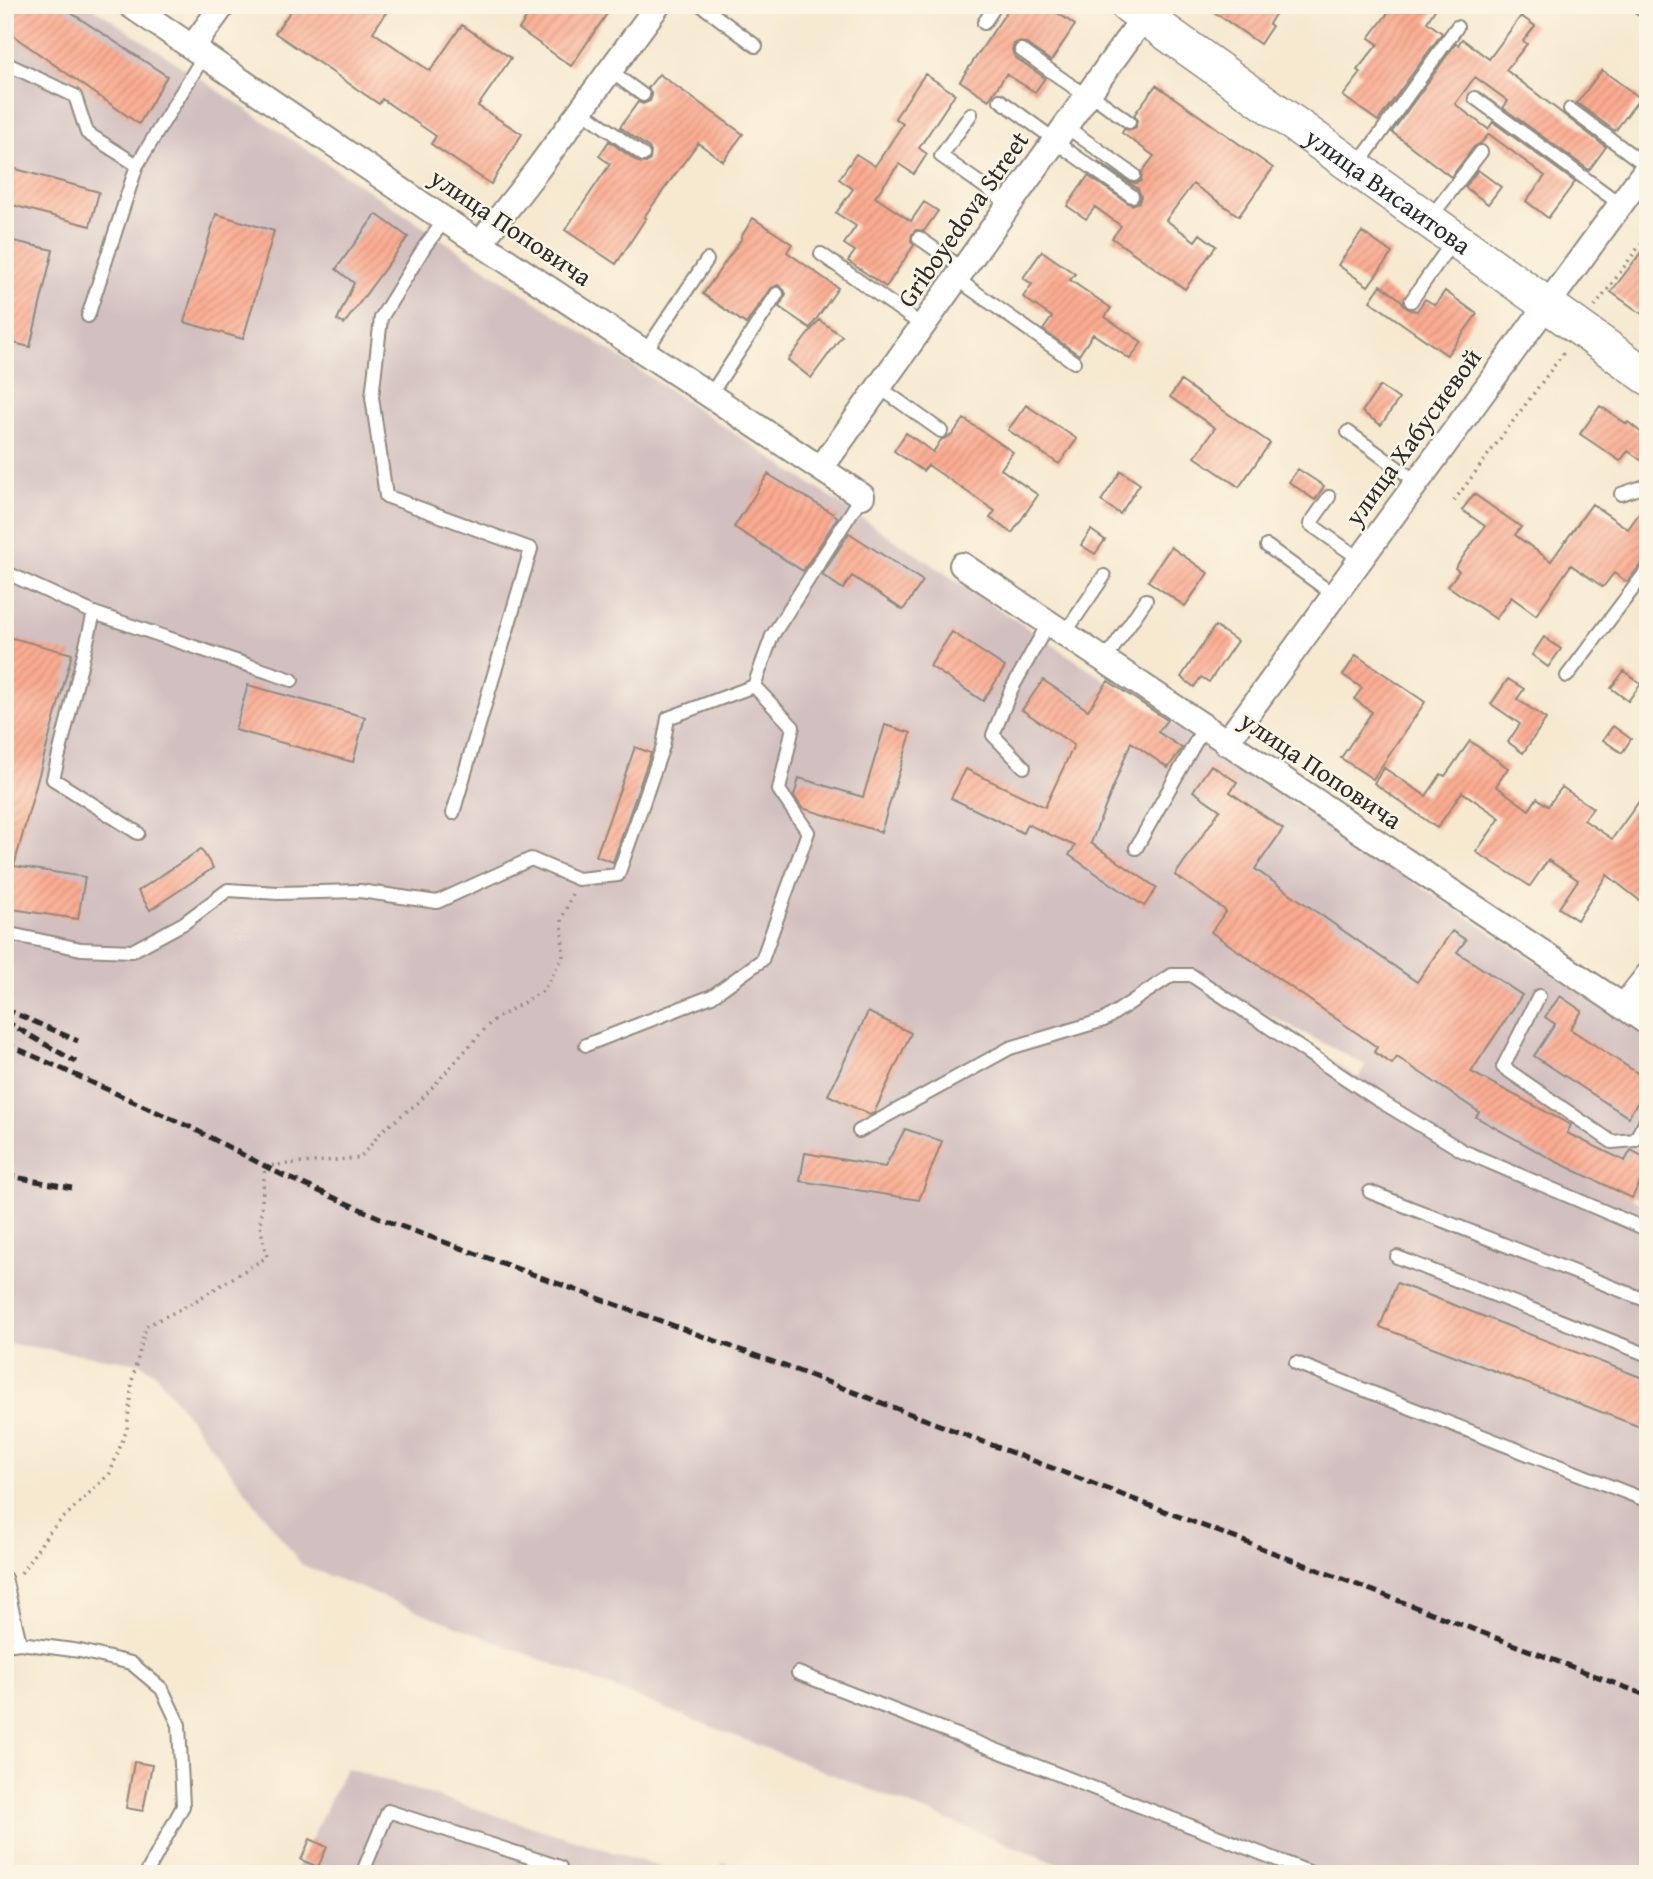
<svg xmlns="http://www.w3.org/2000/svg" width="1653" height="1879" viewBox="0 0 1653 1879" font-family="'Gentium Book Plus',serif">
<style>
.industrial{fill:#d2bfc0;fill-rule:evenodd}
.building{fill:url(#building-hatch)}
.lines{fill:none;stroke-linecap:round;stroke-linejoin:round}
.lane-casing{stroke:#908a7e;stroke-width:16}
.street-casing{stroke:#908a7e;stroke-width:28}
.secondary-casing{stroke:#908a7e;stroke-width:38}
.path{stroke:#908a7e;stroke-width:3.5;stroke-dasharray:2 5;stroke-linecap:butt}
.lane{stroke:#fff;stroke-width:12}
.street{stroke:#fff;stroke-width:24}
.secondary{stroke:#fff;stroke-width:35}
.rail{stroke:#2b2b2b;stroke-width:5;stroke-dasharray:10 5;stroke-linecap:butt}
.labels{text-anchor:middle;stroke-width:5;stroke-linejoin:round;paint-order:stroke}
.street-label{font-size:26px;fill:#2b2b2b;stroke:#fcf5e5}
</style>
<defs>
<pattern id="building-hatch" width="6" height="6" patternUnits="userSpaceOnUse" patternTransform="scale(1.75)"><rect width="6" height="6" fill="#faab91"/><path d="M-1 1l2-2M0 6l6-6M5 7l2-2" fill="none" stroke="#d6937d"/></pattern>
</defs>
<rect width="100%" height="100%" fill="#fcf5e5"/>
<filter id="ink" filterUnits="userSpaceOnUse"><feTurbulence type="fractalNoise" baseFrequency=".0143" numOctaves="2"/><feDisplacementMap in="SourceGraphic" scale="14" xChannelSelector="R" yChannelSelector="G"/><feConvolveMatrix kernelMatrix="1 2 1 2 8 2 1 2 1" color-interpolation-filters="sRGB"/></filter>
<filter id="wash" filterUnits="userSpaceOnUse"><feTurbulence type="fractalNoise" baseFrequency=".00686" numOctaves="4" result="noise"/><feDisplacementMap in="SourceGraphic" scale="28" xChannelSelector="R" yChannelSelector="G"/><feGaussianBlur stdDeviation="1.57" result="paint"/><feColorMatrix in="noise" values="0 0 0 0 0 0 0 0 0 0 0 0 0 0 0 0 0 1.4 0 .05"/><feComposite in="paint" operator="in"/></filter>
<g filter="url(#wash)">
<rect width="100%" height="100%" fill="#f6e9d0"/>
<path class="industrial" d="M 5,5 L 89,5 L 1214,752 L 1648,1035 L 1648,1203 L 1520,1141 L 1648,1207 L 1648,1874 L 1084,1874 L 302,1565 L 155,1373 L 140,1363 L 5,1343 ZM 1257,1009 L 1366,1065 L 1358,1079 L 1258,1010 Z
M 346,1768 L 683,1874 L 294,1874 Z
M 723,1862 L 755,1874 L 718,1874 Z"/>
<g id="blocks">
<path class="building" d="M 5,5 L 59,5 L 167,76 L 139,124 L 5,30 Z
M 295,5 L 391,5 L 373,32 L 430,71 L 462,25 L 511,58 L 478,106 L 522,134 L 491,184 L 431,144 L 436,136 L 382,99 L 379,104 L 275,33 Z
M 535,5 L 613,5 L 571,66 L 519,29 Z
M 1011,5 L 1046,5 L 1075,25 L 1051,61 L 1025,43 L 1018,42 L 1014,44 L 1012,50 L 1015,57 L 1045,78 L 1035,92 L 1006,74 L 989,100 L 960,81 Z
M 1204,5 L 1281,5 L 1269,24 L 1272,26 L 1260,44 Z
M 1394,5 L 1438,5 L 1427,22 L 1442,33 L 1378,121 L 1343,96 L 1361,73 L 1357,70 L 1378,44 L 1369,38 Z
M 1521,16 L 1535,26 L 1523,41 L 1527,44 L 1506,70 L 1606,147 L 1589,170 L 1503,108 L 1508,101 L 1475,77 L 1455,104 L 1488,129 L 1493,122 L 1575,182 L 1548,218 L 1526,201 L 1545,176 L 1489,134 L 1481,143 L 1474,147 L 1451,177 L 1392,132 L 1456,43 L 1458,45 L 1462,39 L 1489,59 Z
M 1602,70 L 1640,98 L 1615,131 L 1577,103 Z
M 659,74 L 743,134 L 723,161 L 698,143 L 644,217 L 646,218 L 616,264 L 565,230 L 610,164 L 599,156 L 609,141 L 638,162 L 646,163 L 650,160 L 651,152 L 649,148 L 620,127 L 638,102 L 643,104 L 650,101 L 652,95 L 648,88 Z
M 925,74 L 955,94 L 919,148 L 927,154 L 914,174 L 899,164 L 875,197 L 911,221 L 924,202 L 938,211 L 924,231 L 916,230 L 912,234 L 911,241 L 914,245 L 886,287 L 848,261 L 855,251 L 844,244 L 856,226 L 836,213 L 853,189 L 839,179 L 856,154 L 875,166 L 903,124 L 895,118 Z
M 1156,85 L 1273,168 L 1239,216 L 1193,184 L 1166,220 L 1195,241 L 1200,234 L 1216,246 L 1185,289 L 1112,238 L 1121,226 L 1095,207 L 1086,219 L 1067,206 L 1088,176 L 1128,203 L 1132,205 L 1139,202 L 1141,196 L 1138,189 L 1098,162 L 1130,182 L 1137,183 L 1141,181 L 1142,172 L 1154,156 L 1122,133 L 1124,129 L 1132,130 L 1136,127 L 1137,119 L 1134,115 Z
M 5,166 L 99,192 L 90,226 L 5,203 Z
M 1478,170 L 1501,187 L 1488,204 L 1465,187 Z
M 216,214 L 274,231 L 243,339 L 184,322 Z
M 376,214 L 408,237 L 344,324 L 337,320 L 354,283 L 336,269 Z
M 753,218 L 792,244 L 787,252 L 838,288 L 810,328 L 779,307 L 786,294 L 784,290 L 778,285 L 770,289 L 746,324 L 703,294 L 742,238 L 741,237 Z
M 1362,232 L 1392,253 L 1368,286 L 1338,265 Z
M 5,239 L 53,250 L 30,347 L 5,341 Z
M 1648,243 L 1648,305 L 1642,314 L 1611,292 Z
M 1042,251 L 1075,274 L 1070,280 L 1111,308 L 1105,317 L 1142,342 L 1130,359 L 1093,334 L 1079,355 L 1043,330 L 1052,317 L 1023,297 L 1032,284 L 1023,278 Z
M 1381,285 L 1402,301 L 1403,305 L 1410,310 L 1417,311 L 1425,299 L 1435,305 L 1445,291 L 1477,314 L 1447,355 L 1370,301 Z
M 819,320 L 842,336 L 811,378 L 788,360 Z
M 1181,381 L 1270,443 L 1239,487 L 1195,457 L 1215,428 L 1170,397 Z
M 1380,386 L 1399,399 L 1381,425 L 1362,412 Z
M 1026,405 L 1077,439 L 1059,464 L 1008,430 Z
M 1600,406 L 1627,424 L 1628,422 L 1648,438 L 1648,465 L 1628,451 L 1620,461 L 1580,434 Z
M 964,419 L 1013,452 L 1001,469 L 1038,495 L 1012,533 L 990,518 L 995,511 L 928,465 L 923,471 L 894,451 L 906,433 L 933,452 L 941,440 L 952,435 Z
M 1298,469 L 1324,486 L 1315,500 L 1289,482 Z
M 1121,471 L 1140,484 L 1120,514 L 1101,501 Z
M 768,474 L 838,517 L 803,571 L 734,527 Z
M 1474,494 L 1521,527 L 1515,535 L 1551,561 L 1592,504 L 1628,529 L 1648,501 L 1648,560 L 1641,564 L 1627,582 L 1614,573 L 1603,587 L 1571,565 L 1536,615 L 1511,597 L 1496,619 L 1448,586 L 1459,571 L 1455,568 L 1485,526 L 1462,510 Z
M 1091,530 L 1105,540 L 1095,554 L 1081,545 Z
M 849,533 L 923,581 L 903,610 L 852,576 L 843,589 L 822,575 Z
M 1171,547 L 1208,573 L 1185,606 L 1148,581 Z
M 1215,626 L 1237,641 L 1209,682 L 1201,677 L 1194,687 L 1181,677 Z
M 952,632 L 1005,667 L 983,701 L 930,666 Z
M 5,636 L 72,654 L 14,866 L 85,877 L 78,919 L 5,908 Z
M 1544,637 L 1561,649 L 1548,667 L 1532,655 Z
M 1356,655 L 1425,702 L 1373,779 L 1341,758 L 1372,712 L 1354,699 L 1362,688 L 1343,675 Z
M 1624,671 L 1641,684 L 1628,701 L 1611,688 Z
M 1508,679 L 1524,689 L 1517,699 L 1546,719 L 1523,753 L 1508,742 L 1520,724 L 1491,704 Z
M 1043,680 L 1088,710 L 1108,681 L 1167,720 L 1158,732 L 1182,748 L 1168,768 L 1131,742 L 1091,843 L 1157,888 L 1144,906 L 1069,855 L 1075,846 L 1027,824 L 1023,833 L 951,798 L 966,769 L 1045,807 L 1074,745 L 1022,710 Z
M 248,685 L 365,717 L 353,762 L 235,730 Z
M 885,725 L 911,733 L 881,832 L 802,808 L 794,796 L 799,778 L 863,797 Z
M 1613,726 L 1631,739 L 1622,753 L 1603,740 Z
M 1470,741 L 1508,768 L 1496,786 L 1529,810 L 1537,798 L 1548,806 L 1562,787 L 1593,808 L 1584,820 L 1612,839 L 1648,789 L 1648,907 L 1607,875 L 1577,920 L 1559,908 L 1578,880 L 1548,860 L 1530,886 L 1476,852 L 1500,818 L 1462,792 L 1437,828 L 1374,783 L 1384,768 L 1426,796 L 1441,774 L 1445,776 Z
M 635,747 L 651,753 L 613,862 L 596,856 Z
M 1211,765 L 1237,782 L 1230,792 L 1283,829 L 1255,869 L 1417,982 L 1452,931 L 1466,940 L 1457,952 L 1522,995 L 1471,1072 L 1571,1125 L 1567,1133 L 1625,1161 L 1631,1150 L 1648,1159 L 1648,1167 L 1632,1198 L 1555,1161 L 1476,1117 L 1479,1112 L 1397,1057 L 1392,1064 L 1374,1052 L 1377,1047 L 1211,932 L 1226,911 L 1175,875 L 1220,810 L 1193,791 Z
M 201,849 L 213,868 L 150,910 L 138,891 Z
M 1560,996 L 1582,1011 L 1570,1029 L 1648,1080 L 1648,1087 L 1628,1117 L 1534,1056 L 1555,1024 L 1545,1017 Z
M 868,1012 L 911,1033 L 874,1113 L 870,1115 L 828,1095 Z
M 905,1129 L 942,1141 L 919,1200 L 800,1181 L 805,1153 L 885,1167 Z
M 1397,1283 L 1648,1380 L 1648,1430 L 1380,1327 Z
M 134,1762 L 152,1765 L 143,1811 L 126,1808 Z
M 310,1839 L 327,1847 L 318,1867 L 301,1860 Z"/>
</g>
</g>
<g filter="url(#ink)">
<use href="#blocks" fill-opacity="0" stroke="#908a7e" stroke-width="2"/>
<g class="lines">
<g class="lane-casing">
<path id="lane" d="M 701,5 L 756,46
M 1637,5 L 1648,13
M 984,23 L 996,5
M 1021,50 L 1086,96
M 5,63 L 75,96 L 87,133 L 137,165
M 610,71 L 643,95
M 1089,93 L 1129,122
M 1475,98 L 1620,204
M 1000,100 L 1055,140
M 1570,109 L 1648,167
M 581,110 L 643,155
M 971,114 L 941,156 L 1009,204
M 1065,126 L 1134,175
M 1054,141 L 1132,196
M 1357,166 L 1457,27
M 1430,218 L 1481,152
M 445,220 L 425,246 L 381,318 L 372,397 L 386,496 L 531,549 L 453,813
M 919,238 L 963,269
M 821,254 L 923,326
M 957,279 L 1074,362
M 1411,301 L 1453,241
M 88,316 L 137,165 L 205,54
M 645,352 L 707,260
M 879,387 L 941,431
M 710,395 L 777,294
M 1348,432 L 1417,482
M 1621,494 L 1648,485
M 1329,497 L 1310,524 L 1360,559
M 1267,546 L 1334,595
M 5,572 L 94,613 L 53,779 L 138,833
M 94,613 L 292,680
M 1065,633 L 1104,576
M 1105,660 L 1146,600
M 1567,676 L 1648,569
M 1024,767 L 993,735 L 1011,690 L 1049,622
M 1136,848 L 1204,727
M 5,933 L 81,949 L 132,951 L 184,923 L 228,890 L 278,893 L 360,891 L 437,902 L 531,859 L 578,879 L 618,875 L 663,746 L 668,718 L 754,686
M 1539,996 L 1503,1067 L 1612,1142 L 1635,1140 L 1648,1117
M 586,1045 L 712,996 L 762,960 L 808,832 L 779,790 L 793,727 L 754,686 L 772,636 L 862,496
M 859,1131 L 1010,1048 L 1104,1020 L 1172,975 L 1191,975 L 1375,1098 L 1463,1151 L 1648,1230
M 1370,1192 L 1648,1301
M 1397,1257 L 1648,1355
M 1296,1363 L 1648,1501
M 5,1578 L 20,1643
M 5,1645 L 20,1643 L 80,1651 L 131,1663 L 162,1689 L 179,1725 L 183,1806 L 146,1874
M 798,1673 L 1314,1874
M 362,1874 L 388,1811 L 560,1867"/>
</g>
<g class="street-casing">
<path id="street" d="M 130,5 L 445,220 L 862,496
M 193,46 L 223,5
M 480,243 L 537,170 L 658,5
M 821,468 L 1127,40 L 1153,6
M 962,565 L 1648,1023
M 1226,743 L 1648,167
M 1623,1007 L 1648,975"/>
</g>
<g class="secondary-casing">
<g id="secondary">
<path id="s1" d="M 1128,5 L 1648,377"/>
</g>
</g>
<path class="path" d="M 1595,307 L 1648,234
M 1454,501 L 1565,351
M 21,1573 L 50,1531 L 110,1473 L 127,1429 L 132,1381 L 146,1326 L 187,1306 L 267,1257 L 260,1225 L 265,1166 L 360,1158 L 383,1130 L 420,1101 L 492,1021 L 543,991 L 563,957 L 562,919 L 572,894"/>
<use href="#lane" class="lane"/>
<use href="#street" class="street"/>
<use href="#secondary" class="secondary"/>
<path class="rail" d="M 5,1009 L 78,1041
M 5,1021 L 76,1062
M 5,1043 L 192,1128 L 280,1174 L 392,1223 L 801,1372 L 1648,1696
M 5,1175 L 72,1188"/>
</g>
</g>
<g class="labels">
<g class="street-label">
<text dy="9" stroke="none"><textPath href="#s1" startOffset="320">улица Висаитова</textPath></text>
<text transform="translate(963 219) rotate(-55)" y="9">Griboyedova Street</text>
<text transform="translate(511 227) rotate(34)" y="9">улица Поповича</text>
<text transform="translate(1413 437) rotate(-54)" y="9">улица Хабусиевой</text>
<text transform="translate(1321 770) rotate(34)" y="9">улица Поповича</text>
</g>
</g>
<rect width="1653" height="1879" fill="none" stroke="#fcf5e5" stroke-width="28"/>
</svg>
